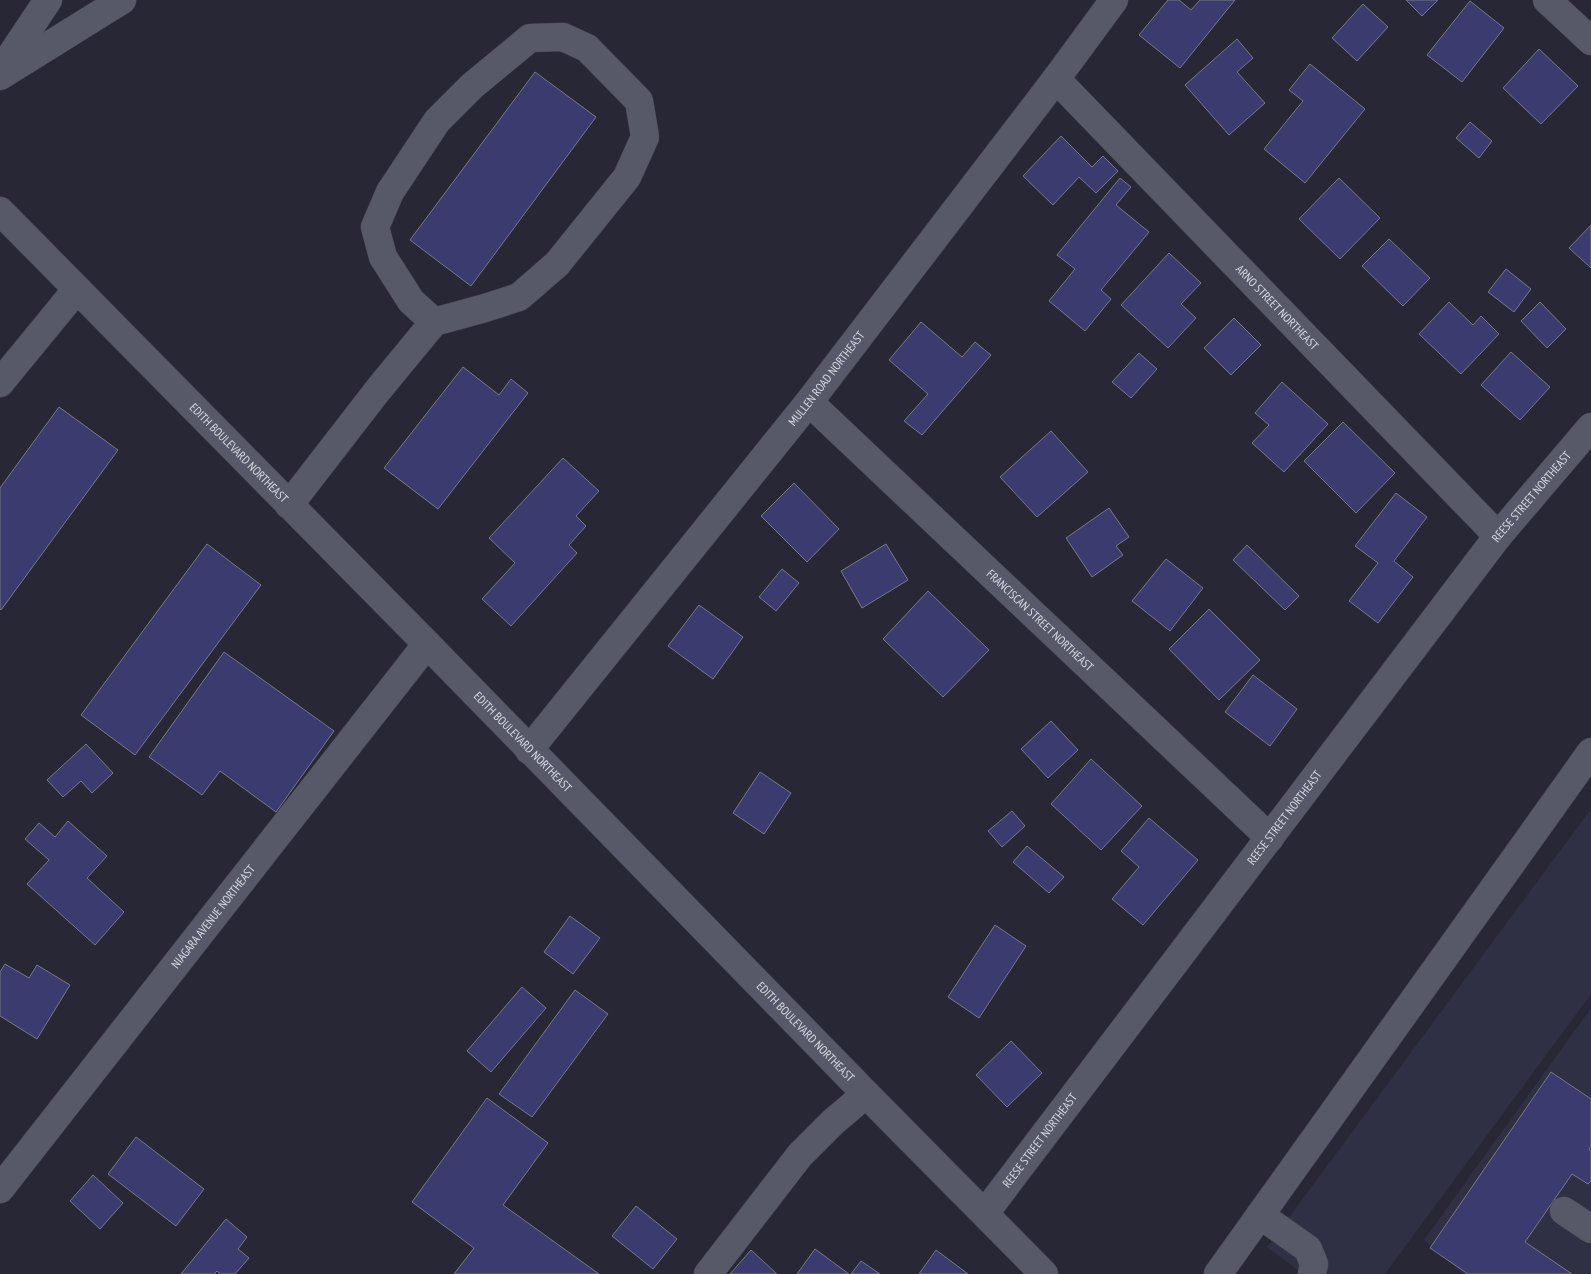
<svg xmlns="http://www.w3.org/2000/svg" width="1591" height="1274" viewBox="0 0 1591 1274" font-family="'PT Sans Narrow',sans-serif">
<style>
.built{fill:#2f3043}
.building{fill:#3c3b6f;stroke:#777989}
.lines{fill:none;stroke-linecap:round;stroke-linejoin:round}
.minor-casing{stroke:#44444f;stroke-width:29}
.minor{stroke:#585968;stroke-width:28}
.labels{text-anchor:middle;stroke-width:4;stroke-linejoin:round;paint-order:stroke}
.street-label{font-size:12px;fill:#d7d8e1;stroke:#272735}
</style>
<rect width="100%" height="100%" fill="#272735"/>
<path class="built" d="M 1591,809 L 1591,994 L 1385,1274 L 1303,1274 L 1267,1247 Z
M 1591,1008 L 1591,1274 L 1463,1274 L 1424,1240 Z"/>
<path class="building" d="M 1168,0 L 1179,0 L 1191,10 L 1200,0 L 1235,0 L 1180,68 L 1139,35 Z
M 1406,0 L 1438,0 L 1422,16 Z
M 1470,1 L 1504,28 L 1462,82 L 1427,55 Z
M 1363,4 L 1388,27 L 1357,61 L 1332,38 Z
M 1237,39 L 1253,58 L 1237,72 L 1265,103 L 1229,135 L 1185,85 Z
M 1539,49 L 1578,86 L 1541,124 L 1503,88 Z
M 1310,64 L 1365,109 L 1305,183 L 1264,149 L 1303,101 L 1289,90 Z
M 535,72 L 596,117 L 471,286 L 410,240 Z
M 1470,122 L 1492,141 L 1479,158 L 1456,138 Z
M 1061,136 L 1092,167 L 1103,156 L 1118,171 L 1096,193 L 1079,177 L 1053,205 L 1023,176 Z
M 1120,178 L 1131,187 L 1116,205 L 1149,232 L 1101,290 L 1111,299 L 1085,331 L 1049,301 L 1075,269 L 1057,255 Z
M 1339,178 L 1380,218 L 1340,259 L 1299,219 Z
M 1591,225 L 1591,268 L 1569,248 Z
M 1389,239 L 1430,278 L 1403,306 L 1362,266 Z
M 1169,253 L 1201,283 L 1181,304 L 1196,318 L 1168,348 L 1121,305 Z
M 1506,269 L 1531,289 L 1514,312 L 1488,292 Z
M 1449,302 L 1473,325 L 1481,316 L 1499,334 L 1461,374 L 1419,334 Z
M 1540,302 L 1566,329 L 1547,348 L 1521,321 Z
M 1234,318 L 1261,345 L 1231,375 L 1204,348 Z
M 921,322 L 962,357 L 975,342 L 991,355 L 922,435 L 904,421 L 928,394 L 889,360 Z
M 1511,352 L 1550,387 L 1520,420 L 1481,385 Z
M 1139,353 L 1157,369 L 1131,398 L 1112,382 Z
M 463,367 L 499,395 L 511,379 L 528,393 L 438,509 L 384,468 Z
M 1282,382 L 1328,424 L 1284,472 L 1252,443 L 1269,425 L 1255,413 Z
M 59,407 L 118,450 L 1,610 L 0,609 L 0,488 Z
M 1343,422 L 1395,473 L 1356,513 L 1304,461 Z
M 1051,431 L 1088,472 L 1037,517 L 1000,477 Z
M 563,458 L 599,491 L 576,516 L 586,526 L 569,545 L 577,553 L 511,626 L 482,599 L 515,563 L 489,538 Z
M 794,483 L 839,529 L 807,562 L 761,516 Z
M 1396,493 L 1427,517 L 1394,561 L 1413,577 L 1378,623 L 1349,601 L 1378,563 L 1355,546 Z
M 1109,508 L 1129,537 L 1116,546 L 1123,555 L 1092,577 L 1066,538 Z
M 207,544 L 261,585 L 135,755 L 81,715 Z
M 886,544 L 908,580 L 862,608 L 841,571 Z
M 1247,545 L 1299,596 L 1285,610 L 1233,560 Z
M 1166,559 L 1203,588 L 1170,631 L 1132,601 Z
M 782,569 L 799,583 L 776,611 L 759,597 Z
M 928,591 L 989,650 L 943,697 L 883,639 Z
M 699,605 L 743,637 L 713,679 L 668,646 Z
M 1209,609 L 1260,660 L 1219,700 L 1169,649 Z
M 224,652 L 334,731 L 276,812 L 220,771 L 202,795 L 149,757 Z
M 1253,675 L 1297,709 L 1270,746 L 1225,712 Z
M 1051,721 L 1078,750 L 1048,778 L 1021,749 Z
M 86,744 L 113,773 L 92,793 L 81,781 L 63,797 L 47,780 Z
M 1091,759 L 1142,806 L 1101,850 L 1051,804 Z
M 760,772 L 791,793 L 764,834 L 733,813 Z
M 1012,811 L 1025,826 L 1002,847 L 988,831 Z
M 1149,818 L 1198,860 L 1143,925 L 1112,899 L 1139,867 L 1121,851 Z
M 68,821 L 107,856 L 87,878 L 124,912 L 95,945 L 27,884 L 49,860 L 25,839 L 39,823 L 55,837 Z
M 1027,846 L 1064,877 L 1049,893 L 1013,862 Z
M 570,916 L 600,938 L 573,974 L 544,952 Z
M 995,925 L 1026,946 L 979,1018 L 948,997 Z
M 5,964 L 29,978 L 37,965 L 70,985 L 37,1039 L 0,1016 L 0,972 Z
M 522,987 L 546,1008 L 491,1072 L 467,1051 Z
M 575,990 L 608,1014 L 532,1117 L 499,1094 Z
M 1011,1041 L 1042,1073 L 1007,1107 L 976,1075 Z
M 1551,1072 L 1591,1099 L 1591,1146 L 1589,1149 L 1591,1151 L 1591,1181 L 1588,1184 L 1572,1174 L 1525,1242 L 1572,1274 L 1468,1274 L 1430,1248 Z
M 487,1098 L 548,1143 L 503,1205 L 599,1274 L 454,1274 L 474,1248 L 412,1202 Z
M 136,1137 L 204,1189 L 176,1226 L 108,1174 Z
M 93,1175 L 123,1203 L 100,1229 L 70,1201 Z
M 636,1206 L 677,1239 L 653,1269 L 612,1236 Z
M 226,1219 L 247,1237 L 238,1249 L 249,1258 L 235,1274 L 220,1274 L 217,1271 L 214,1274 L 181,1274 Z
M 815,1249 L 849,1274 L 797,1274 Z
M 751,1250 L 777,1274 L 730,1274 Z
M 936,1250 L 968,1274 L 919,1274 Z
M 861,1261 L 880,1274 L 851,1274 Z"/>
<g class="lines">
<g class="minor-casing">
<g id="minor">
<path d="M 1547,0 L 1591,41"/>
<path d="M 2,69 L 48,0"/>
<path d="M 0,76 L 122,0"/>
<path id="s1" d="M 1056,79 L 1498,536"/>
<path id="s2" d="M 0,211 L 427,644 L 866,1094 L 1044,1274"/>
<path d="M 0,383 L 77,289"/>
<path id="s3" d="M 809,402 L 1270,838"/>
<path d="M 289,505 L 378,390 L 434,322 L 485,308 L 519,297 L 557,264 L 627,177 L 645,137 L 639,101 L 587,48 L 563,37 L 530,38 L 472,86 L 437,121 L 390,192 L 375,227 L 383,257 L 411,301 L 434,322"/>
<path id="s4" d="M 529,750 L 809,402 L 1056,79 L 1114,0"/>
<path id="s5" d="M 0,1189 L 427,644"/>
<path d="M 1564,1211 L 1591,1229"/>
<path id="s6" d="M 985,1213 L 1498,536 L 1591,427"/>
<path d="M 1260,1215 L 1308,1249 L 1314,1264 L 1312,1274"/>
<path d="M 708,1274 L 800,1155 L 833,1122 L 866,1094"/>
<path d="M 1218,1274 L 1591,752"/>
</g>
</g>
<use href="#minor" class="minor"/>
</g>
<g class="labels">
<g class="street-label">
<text dy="4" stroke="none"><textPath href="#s1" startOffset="318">ARNO STREET NORTHEAST</textPath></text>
<text dy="4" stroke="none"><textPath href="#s4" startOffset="476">MULLEN ROAD NORTHEAST</textPath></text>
<text dy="4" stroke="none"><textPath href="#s2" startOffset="340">EDITH BOULEVARD NORTHEAST</textPath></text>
<text dy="4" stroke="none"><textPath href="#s6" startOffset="901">REESE STREET NORTHEAST</textPath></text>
<text dy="4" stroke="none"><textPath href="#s3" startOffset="318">FRANCISCAN STREET NORTHEAST</textPath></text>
<text dy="4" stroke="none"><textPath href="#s2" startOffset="745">EDITH BOULEVARD NORTHEAST</textPath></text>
<text dy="4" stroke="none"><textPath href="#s6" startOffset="496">REESE STREET NORTHEAST</textPath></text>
<text dy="4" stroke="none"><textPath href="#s5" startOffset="346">NIAGARA AVENUE NORTHEAST</textPath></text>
<text dy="4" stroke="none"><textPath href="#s2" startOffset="1150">EDITH BOULEVARD NORTHEAST</textPath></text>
<text dy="4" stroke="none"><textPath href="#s6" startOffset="91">REESE STREET NORTHEAST</textPath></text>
</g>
</g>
</svg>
